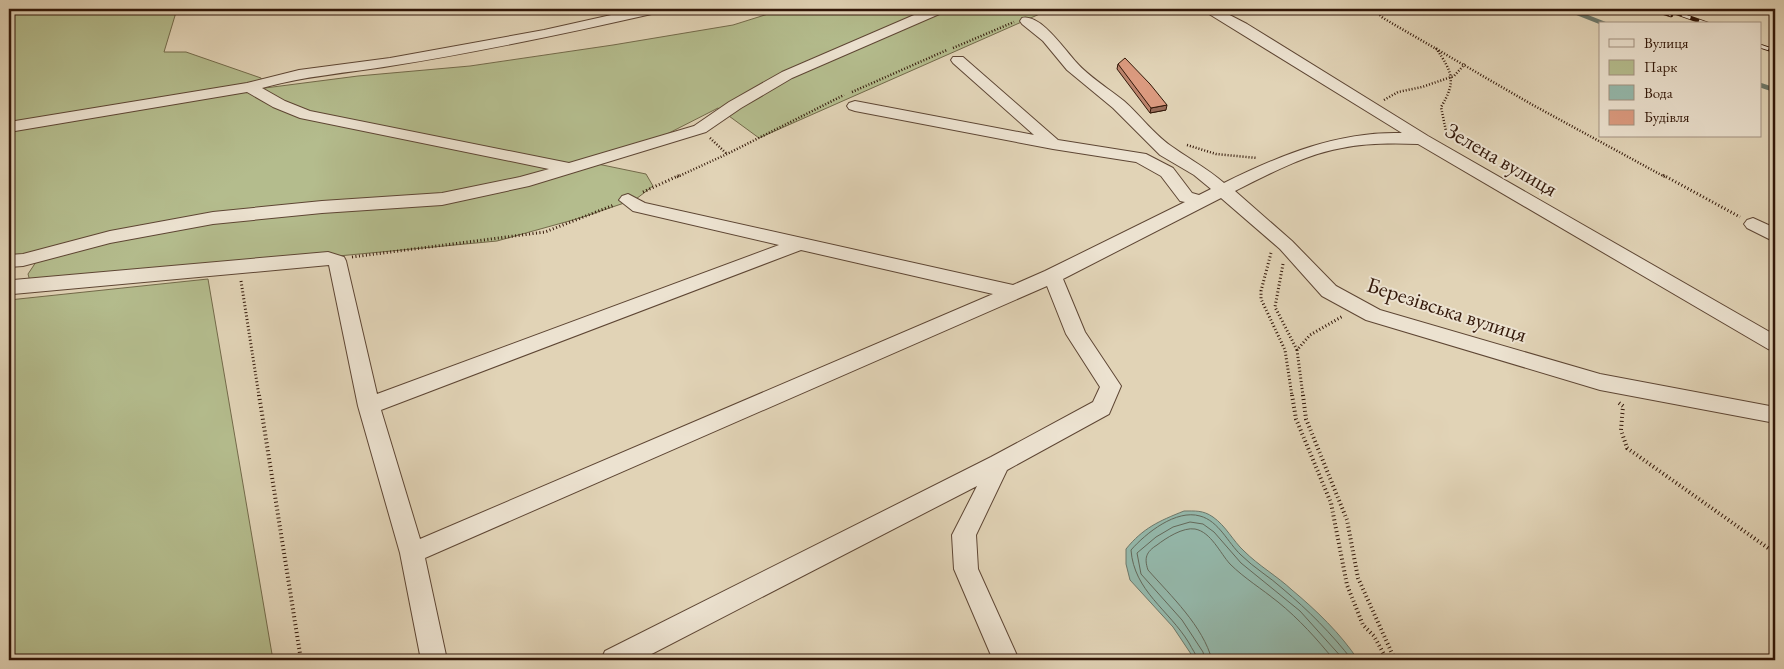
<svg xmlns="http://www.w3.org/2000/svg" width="1784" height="669" viewBox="0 0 1784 669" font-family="'EB Garamond',serif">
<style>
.green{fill:#b4bc8d;stroke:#736a4a}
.water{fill:#94b8ab;stroke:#6d786a}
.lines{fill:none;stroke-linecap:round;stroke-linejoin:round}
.shore{stroke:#63685a;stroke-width:1}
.stream{stroke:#6d786a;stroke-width:4.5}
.minor-casing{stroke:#5e4634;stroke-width:2}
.path-far2{stroke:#321708;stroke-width:2.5;stroke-dasharray:1 2;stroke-linecap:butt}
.path-far1{stroke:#321708;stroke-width:3;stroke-dasharray:1 2.5;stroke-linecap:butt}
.path{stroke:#321708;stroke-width:4;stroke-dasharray:1 3;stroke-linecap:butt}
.minor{fill:#ece2d0;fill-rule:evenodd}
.rail-casing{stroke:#321708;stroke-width:4.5}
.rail{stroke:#ece2d0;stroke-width:3;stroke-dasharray:9;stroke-linecap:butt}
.wall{fill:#bc846d;stroke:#321708}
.shaded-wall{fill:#996c59;stroke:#321708}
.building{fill:#db9a7f;stroke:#321708}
.labels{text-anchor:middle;stroke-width:4;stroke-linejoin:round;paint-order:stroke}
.street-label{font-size:22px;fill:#321708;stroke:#ece2d0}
</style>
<rect width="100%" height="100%" fill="#e1d3b6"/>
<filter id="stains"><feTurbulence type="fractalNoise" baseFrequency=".004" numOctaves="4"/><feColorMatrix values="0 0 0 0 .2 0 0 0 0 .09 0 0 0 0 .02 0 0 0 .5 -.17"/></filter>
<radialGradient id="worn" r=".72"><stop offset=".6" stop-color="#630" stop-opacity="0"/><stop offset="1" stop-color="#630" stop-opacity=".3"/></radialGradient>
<path class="green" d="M 9,9 L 177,9 L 164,52 L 186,52 L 261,78 L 265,88 L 358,76 L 470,66 L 613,45 L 733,25 L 784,9 L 1051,9 L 759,138 L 718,108 L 667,134 L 588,162 L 646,174 L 653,186 L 636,199 L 580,218 L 497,241 L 31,285 L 28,274 L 38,259 L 9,266 Z
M 208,279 L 273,660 L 9,660 L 9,300 Z"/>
<path class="water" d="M 1184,511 C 1195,511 1203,510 1213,517 C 1226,526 1233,541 1244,551 C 1259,566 1277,576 1292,590 C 1316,610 1341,634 1358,660 L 1195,660 L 1173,627 L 1130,580 L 1126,564 L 1126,549 C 1143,528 1159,521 1184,511 Z"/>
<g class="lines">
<path class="shore" d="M 1198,660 C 1196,654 1192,649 1189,643 C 1169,610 1134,591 1131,550 C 1146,533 1176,509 1200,516 C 1219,521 1228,543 1241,555 C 1254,568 1270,577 1283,589 C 1308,610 1332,634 1352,660
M 1205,660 L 1203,652 L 1182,620 L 1141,574 L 1137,553 L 1156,537 L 1173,527 L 1190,522 L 1203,524 L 1214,532 L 1241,563 L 1300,611 L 1344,660
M 1212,660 C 1203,626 1171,596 1148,570 C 1144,558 1146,552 1157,545 C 1166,538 1183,527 1195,529 C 1211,532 1220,553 1230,564 C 1244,578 1262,589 1278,602 C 1299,619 1317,639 1334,660"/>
<path class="stream" d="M 1567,9 L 1605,24
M 1760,85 L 1775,90"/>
<g class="minor-casing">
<path id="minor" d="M 638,9 L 663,9 L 656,13 C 568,33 479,52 390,66 C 347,73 304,76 262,88 L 285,101 L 310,111 L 569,163 L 694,126 L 729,102 L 782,72 L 928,9 L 946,9 L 944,12 L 792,78 L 741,108 L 706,132 L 529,186 L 442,205 L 322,213 L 213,224 L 110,243 L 23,266 L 9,267 L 9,255 L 23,254 L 110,231 L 213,212 L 322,201 L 442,193 L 520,177 L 549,169 L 300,118 L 273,107 L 247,92 L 9,132 L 9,122 L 247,83 L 299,70 L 390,58 L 544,30 Z
M 1201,9 L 1218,9 L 1247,24 L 1428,136 L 1775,335 L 1775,351 L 1768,349 L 1418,144 C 1393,143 1366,143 1342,148 C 1306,154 1267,175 1235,191 L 1292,241 L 1336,286 L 1380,310 L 1600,374 L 1775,407 L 1775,423 L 1600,390 L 1366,320 L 1322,296 L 1280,249 L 1221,198 L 1063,279 L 1085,332 L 1121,386 L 1109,414 L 1007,470 L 976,535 L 978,569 L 1019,660 L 993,660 L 954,569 L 952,535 L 977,486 L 640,660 L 601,660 L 605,651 L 991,457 L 1093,402 L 1100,387 L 1066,334 L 1047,286 L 425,558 L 447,660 L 421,660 L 400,553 L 358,406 L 329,265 L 13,294 L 9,292 L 9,282 L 13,280 L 328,252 L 344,257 L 346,261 L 377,394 L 779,245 L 633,211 L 619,200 L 622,196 L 628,194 L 645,203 L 1013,285 L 1045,271 L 1185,202 L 1180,201 L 1161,176 L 1136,162 L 1053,149 L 855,111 L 849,109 L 847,106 L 849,103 L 855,101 L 1034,135 L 953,63 L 951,60 L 953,57 L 963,57 L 1058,140 L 1146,154 L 1173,168 L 1192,193 L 1199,195 L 1211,189 L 1194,175 L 1160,155 L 1113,108 L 1067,70 L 1043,41 L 1022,24 L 1020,21 L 1022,18 C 1040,13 1065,50 1076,62 C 1089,77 1108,88 1124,101 C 1141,116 1155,136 1174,148 C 1191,160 1208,169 1224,183 C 1280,155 1339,131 1402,133 ZM 801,250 L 993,294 L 420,539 L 381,410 Z
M 1753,218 L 1775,228 L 1775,242 L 1747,228 L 1744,224 L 1747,220 Z"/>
</g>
<path class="path-far2" d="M 1011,9 L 1016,13
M 1373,9 L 1383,18 L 1531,104 L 1665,177
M 953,48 L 1014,22
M 1436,48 C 1452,72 1457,81 1441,107 L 1447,136
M 852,92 L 947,50
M 1384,100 L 1398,92 L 1422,87 L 1454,76 L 1465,64
M 710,138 L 727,154
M 1187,145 L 1216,154 L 1257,158
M 677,177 L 727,154 L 844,95"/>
<path class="path-far1" d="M 1663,175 L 1740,217
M 643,192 L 680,175
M 1271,253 L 1261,291 L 1261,299 L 1285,350 L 1292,396
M 352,257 L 545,232 L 614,205
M 1283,264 L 1275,307 L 1297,350
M 241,281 L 259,396
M 12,396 L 13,301
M 1303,396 L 1297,350 L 1310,335 L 1343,316"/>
<path class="path" d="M 259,395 L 301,660
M 1292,395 L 1296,419 L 1331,503 L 1347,585 L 1363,625 L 1374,636 L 1387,660
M 1303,395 L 1306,419 L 1347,520 L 1358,578 L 1395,660
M 1619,403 L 1623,406 L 1621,430 L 1627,448 L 1775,553
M 9,568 L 12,395"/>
<use href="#minor" class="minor"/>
<g class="rail-casing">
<path id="rail" d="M 1652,9 L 1671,15
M 1665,9 L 1708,24
M 1760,46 L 1775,51"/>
</g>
<use href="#rail" class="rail"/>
</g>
<path class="wall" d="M 1118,64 L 1166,110 L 1150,113 L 1117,69 Z"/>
<path class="shaded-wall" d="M 1167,105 L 1166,110 L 1150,113 L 1151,108 Z"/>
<path class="building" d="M 1125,58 L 1150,84 L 1167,105 L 1151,108 L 1118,64 Z"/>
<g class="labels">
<g class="street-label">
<text transform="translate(1502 159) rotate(30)" y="8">Зелена вулиця</text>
<text transform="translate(1447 309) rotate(18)" y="8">Березівська вулиця</text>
</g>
</g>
<rect width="1784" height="669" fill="none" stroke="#e1d3b6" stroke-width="30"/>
<rect x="10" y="10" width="1764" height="649" fill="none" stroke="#321708" stroke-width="2.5"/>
<rect x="15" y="15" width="1754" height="639" fill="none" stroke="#321708"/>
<rect x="1599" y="22" width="162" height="115" fill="#ece2d0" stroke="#a29180"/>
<rect x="1609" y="39" width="25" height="8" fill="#ece2d0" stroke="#a29180"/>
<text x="1644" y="48" font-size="15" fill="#321708">Вулиця</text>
<rect x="1609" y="60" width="25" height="15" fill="#b4bc8d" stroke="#a29180"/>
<text x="1644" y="72" font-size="15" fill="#321708">Парк</text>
<rect x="1609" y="85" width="25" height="15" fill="#94b8ab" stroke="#a29180"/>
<text x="1644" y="98" font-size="15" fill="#321708">Вода</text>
<rect x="1609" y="110" width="25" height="15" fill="#db9a7f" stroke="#a29180"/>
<text x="1644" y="122" font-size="15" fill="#321708">Будівля</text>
<rect width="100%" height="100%" filter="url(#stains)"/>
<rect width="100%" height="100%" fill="url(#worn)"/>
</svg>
